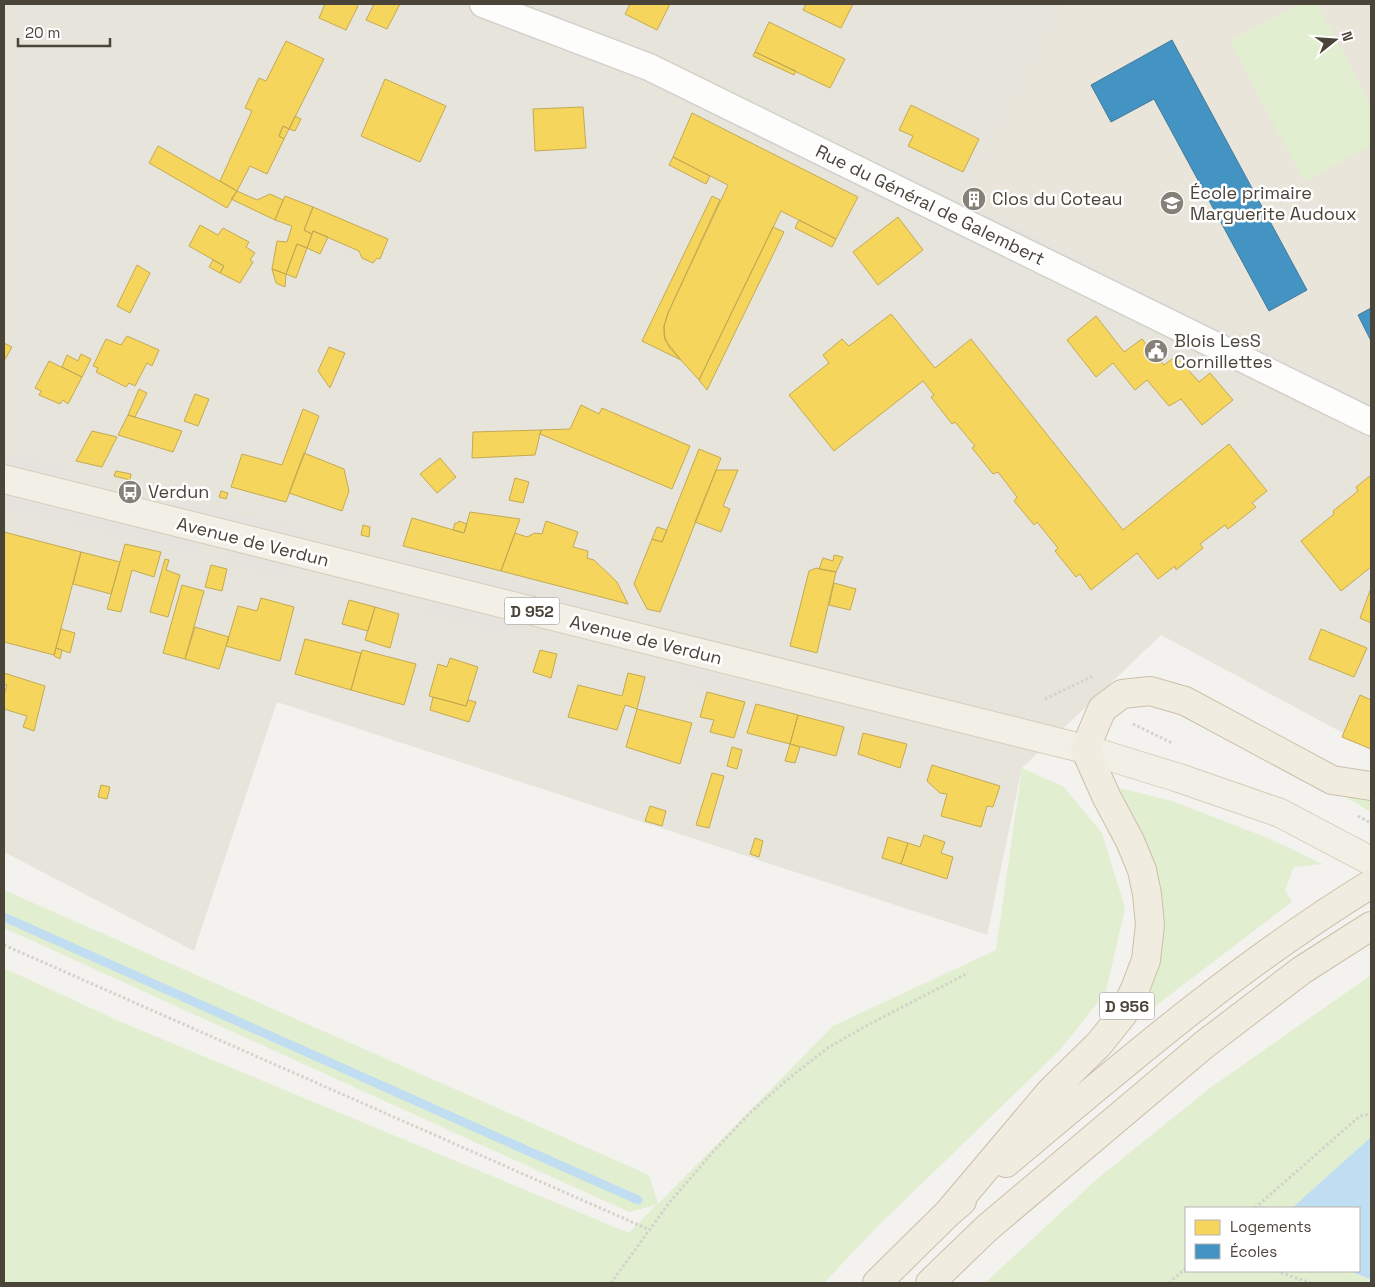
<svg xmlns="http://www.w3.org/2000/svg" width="1375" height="1287" viewBox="0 0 1375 1287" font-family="'Space Grotesk',sans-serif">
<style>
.residential{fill:#e7e4dc}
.education{fill:#eae5da}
.green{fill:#e1eecf}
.parking{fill:#e6e3df}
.water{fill:#c0ddf1}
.homes{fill:#f6d55c;stroke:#c3aa52}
.schools{fill:#4393c3;stroke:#457b9a}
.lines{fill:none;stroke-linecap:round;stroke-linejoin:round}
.stream{stroke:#c0ddf1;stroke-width:9}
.minor-casing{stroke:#d2d0cb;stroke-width:29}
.primary-casing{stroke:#d6cebb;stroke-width:30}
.trunk-casing{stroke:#ccbfa9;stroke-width:30}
.path{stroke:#d3d2cc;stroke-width:3;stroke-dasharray:2.5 2.5;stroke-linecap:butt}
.minor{stroke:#fdfdfc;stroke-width:26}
.primary{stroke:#f2efe6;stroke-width:28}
.trunk{stroke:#f0ece0;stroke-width:28}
.labels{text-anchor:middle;stroke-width:5;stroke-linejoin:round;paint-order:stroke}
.shield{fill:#fff;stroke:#817c74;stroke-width:1}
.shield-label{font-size:16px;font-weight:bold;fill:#4b4439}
.poi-label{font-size:18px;fill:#4b4439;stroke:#fff;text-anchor:start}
.street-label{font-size:18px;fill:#4b4439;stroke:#fff}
</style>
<rect width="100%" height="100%" fill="#f4f2ee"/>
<path class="residential" d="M 4,4 L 1371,4 L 1371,748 L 1161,635 L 1022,768 L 987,935 L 277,702 L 194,951 L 4,852 Z"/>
<path class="education" d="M 1065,4 L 1371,4 L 1371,397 L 966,200 Z"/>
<path class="green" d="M 1300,4 L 1317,4 L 1371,105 L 1371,146 L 1304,181 L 1230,41 Z
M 1022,768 L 1064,787 L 1102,833 L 1125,908 L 1106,992 L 1060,1050 L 877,1227 L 824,1283 L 4,1283 L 4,968 L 121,1022 L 629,1233 L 656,1205 L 629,1212 L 4,928 L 4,890 L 649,1175 L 658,1204 L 833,1026 L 996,950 Z
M 1326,786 L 1371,796 L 1371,812 Z
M 1119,788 L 1172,801 L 1268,838 L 1323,864 L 1294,867 L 1285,890 L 1292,902 L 1137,1020 L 1156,969 L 1147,849 Z
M 1371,975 L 1371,1137 L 1292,1208 L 1186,1208 L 1186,1271 L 1349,1271 L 1369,1279 L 1371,1277 L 1371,1283 L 985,1283 L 1097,1179 L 1210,1088 Z"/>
<path class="parking" d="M 4,454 L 61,467 L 59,477 L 4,463 Z
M 4,496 L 202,545 L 200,554 L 4,505 Z
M 184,500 L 307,530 L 304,540 L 182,509 Z
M 229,552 L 285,566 L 282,577 L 226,563 Z
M 409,557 L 605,607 L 603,615 L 407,565 Z
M 429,602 L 507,623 L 504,633 L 426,613 Z
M 680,666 L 832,705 L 830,716 L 677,676 Z"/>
<path class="water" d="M 1371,1137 L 1371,1277 L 1370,1279 L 1349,1271 L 1359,1271 L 1359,1208 L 1292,1208 Z"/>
<path class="homes" d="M 325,4 L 355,4 L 358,6 L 346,30 L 319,18 Z
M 374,4 L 400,4 L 387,29 L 366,20 Z
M 630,4 L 670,4 L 657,30 L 625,14 Z
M 806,4 L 853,4 L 841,28 L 803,10 Z
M 769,22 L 845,59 L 830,88 L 755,52 Z
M 286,41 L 324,59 L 289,129 L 283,126 L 279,136 L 284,139 L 267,174 L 250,166 L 237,191 L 220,181 L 252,111 L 245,108 L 259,78 L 266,81 Z
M 755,52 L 796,71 L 794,75 L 753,56 Z
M 385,79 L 446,106 L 420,162 L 361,136 Z
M 911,105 L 979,139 L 963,172 L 908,146 L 913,136 L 899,130 Z
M 583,107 L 586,148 L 535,151 L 533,109 Z
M 692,113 L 858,197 L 836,239 L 781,211 L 699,380 L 669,347 L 664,335 L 664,326 L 668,313 L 728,185 L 673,157 Z
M 295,116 L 301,119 L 295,131 L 289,129 Z
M 283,126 L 289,129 L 284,139 L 279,136 Z
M 158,146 L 237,191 L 227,208 L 149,163 Z
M 673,157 L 710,176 L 706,184 L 669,165 Z
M 237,191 L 257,200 L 270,194 L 283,200 L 275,220 L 231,199 Z
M 285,196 L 313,207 L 304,230 L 312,234 L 307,248 L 297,244 L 286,274 L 272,269 L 277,241 L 287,242 L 292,226 L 275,220 Z
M 712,196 L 720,200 L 668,313 L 664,326 L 665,340 L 681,360 L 642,341 Z
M 313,207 L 388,239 L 380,259 L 377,258 L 373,263 L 362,258 L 359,251 L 313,231 L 312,234 L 304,230 Z
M 898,217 L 923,250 L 878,285 L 853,252 Z
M 799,220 L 836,239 L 832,247 L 795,228 Z
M 200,225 L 218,235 L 223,228 L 249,242 L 246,247 L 255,253 L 250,260 L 253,262 L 240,283 L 220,273 L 224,266 L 189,246 Z
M 773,227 L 784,232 L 707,390 L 699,380 Z
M 313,231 L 328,237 L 320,254 L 307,248 Z
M 297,244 L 307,248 L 296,278 L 286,274 Z
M 213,260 L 224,266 L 220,273 L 209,267 Z
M 137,265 L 150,273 L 130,313 L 117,306 Z
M 272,269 L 286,274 L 285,287 L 276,283 Z
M 891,314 L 935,368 L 971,339 L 1123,530 L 1229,444 L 1267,491 L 1252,503 L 1256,507 L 1228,529 L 1225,525 L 1200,544 L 1203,548 L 1176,570 L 1175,566 L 1158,579 L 1137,553 L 1091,590 L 1080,574 L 1076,577 L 1055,551 L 1058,548 L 1037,522 L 1034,525 L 1014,501 L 1017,497 L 998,472 L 993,474 L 972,448 L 975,446 L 955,422 L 952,424 L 931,397 L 934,395 L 923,381 L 834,451 L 789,395 L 829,363 L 823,355 L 842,339 L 849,346 Z
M 1096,316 L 1124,352 L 1142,339 L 1164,365 L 1176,356 L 1199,382 L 1210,373 L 1233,400 L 1202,425 L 1181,399 L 1169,406 L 1147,380 L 1135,390 L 1113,363 L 1096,377 L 1067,340 Z
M 127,336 L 159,350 L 152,366 L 147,363 L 135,386 L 129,383 L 126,387 L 96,372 L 98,368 L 93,366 L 106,339 L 121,345 Z
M 4,343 L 12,347 L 4,361 Z
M 329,347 L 345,353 L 330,388 L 318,371 Z
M 81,354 L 91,359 L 82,377 L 62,367 L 67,355 L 78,361 Z
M 49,361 L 82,377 L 68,404 L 63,400 L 60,404 L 39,395 L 41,391 L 35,388 Z
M 139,389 L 147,393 L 135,417 L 128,415 Z
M 195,394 L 209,399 L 198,426 L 184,421 Z
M 581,405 L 599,414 L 602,408 L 690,446 L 672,489 L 540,434 L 541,430 L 570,429 Z
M 303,409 L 319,416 L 286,502 L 231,487 L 242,454 L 282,465 Z
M 128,415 L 182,431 L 173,452 L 118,435 Z
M 541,430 L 535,455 L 472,458 L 473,432 Z
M 92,431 L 117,437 L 102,467 L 76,461 Z
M 699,449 L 721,458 L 660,612 L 647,609 L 634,584 L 652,539 L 662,542 Z
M 304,453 L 344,469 L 349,491 L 342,511 L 289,493 Z
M 440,458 L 456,477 L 437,493 L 420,474 Z
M 716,470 L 738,470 L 723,506 L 730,509 L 721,532 L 695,522 Z
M 116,471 L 131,474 L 130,480 L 114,476 Z
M 1370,476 L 1371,478 L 1371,567 L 1341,591 L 1301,541 L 1334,514 L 1333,511 L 1358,491 L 1356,487 Z
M 515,478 L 529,482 L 523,503 L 509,500 Z
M 221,491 L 228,493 L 226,499 L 219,497 Z
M 470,512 L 520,519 L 501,571 L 403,546 L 412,518 L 464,533 Z
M 459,521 L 467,524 L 464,533 L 453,530 L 455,523 L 458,523 Z
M 546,521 L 578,532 L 573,547 L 588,551 L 587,558 L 594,560 L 617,582 L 628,604 L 501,571 L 515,533 L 527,537 L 535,533 L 542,534 Z
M 363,525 L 370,527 L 369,537 L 361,535 Z
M 657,527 L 667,530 L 662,542 L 652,539 Z
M 4,532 L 81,552 L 54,655 L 4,642 Z
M 125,544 L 161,552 L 154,577 L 132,570 L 121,612 L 107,609 Z
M 81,552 L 120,562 L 111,594 L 73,584 Z
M 834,555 L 843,557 L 836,572 L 819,569 L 823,558 L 833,561 Z
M 165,559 L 169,560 L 166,570 L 180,575 L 168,617 L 150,612 Z
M 211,565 L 227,569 L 222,591 L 205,587 Z
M 816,568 L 836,572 L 817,653 L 790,646 L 809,571 Z
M 834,583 L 856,589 L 850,610 L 829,605 Z
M 182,585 L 204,591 L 185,659 L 163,653 Z
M 1371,588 L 1371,623 L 1360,618 Z
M 261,598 L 294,607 L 280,661 L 226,646 L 238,606 L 257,611 Z
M 349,600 L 375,607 L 368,631 L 342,624 Z
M 375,607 L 399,614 L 390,648 L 365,640 Z
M 195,627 L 229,637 L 219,669 L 185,659 Z
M 61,629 L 75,633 L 70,653 L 56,648 Z
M 1321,629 L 1367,648 L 1354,677 L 1309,659 Z
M 305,639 L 361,653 L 351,690 L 295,674 Z
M 56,648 L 62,650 L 60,659 L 54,656 Z
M 362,650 L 416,664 L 404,705 L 351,690 Z
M 540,650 L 557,654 L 551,678 L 533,672 Z
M 450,658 L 478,667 L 466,706 L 429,696 L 438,664 L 447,667 Z
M 4,673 L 45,686 L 34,731 L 23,727 L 27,716 L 4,709 L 4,695 L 7,685 L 4,684 Z
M 628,673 L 645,677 L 637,709 L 625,705 L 617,730 L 568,717 L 578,685 L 622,696 Z
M 707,692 L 745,702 L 734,738 L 710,732 L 714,720 L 700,717 Z
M 1360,695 L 1371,700 L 1371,749 L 1342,737 Z
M 433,697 L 466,706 L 468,700 L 476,702 L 469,722 L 430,710 Z
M 756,704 L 798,715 L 790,744 L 747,733 Z
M 637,709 L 692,723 L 680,764 L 626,747 Z
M 798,715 L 844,727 L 836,756 L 790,744 Z
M 863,733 L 907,744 L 900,768 L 858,754 Z
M 790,744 L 800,747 L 795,763 L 785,761 Z
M 732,747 L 742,750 L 737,769 L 727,766 Z
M 932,765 L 1000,786 L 993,807 L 987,806 L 981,827 L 941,816 L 947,794 L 940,793 L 927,781 Z
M 712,773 L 724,776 L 709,828 L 696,825 Z
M 101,785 L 110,787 L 107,799 L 98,797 Z
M 650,806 L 666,811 L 662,826 L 645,821 Z
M 924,835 L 945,842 L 941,853 L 953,857 L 947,879 L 901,864 L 908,843 L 920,847 Z
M 888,837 L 908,843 L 901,864 L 882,858 Z
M 755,838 L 763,841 L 759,857 L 750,854 Z"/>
<path class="schools" d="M 1172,40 L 1307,290 L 1269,311 L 1154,99 L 1111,122 L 1091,85 Z
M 969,193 L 982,199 L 978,206 L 966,200 Z
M 1371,308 L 1371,341 L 1358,315 Z"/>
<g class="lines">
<path class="stream" d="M 4,917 L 638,1200"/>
<g class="minor-casing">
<path id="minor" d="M 483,4 L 649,67 L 1371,422"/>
</g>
<g class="primary-casing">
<path id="primary" d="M 4,479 L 1085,749 L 1179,778 L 1280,813 L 1371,861"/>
</g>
<g class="trunk-casing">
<path id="trunk" d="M 1006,1163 C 1123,1065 1240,964 1371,884
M 948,1213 L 1051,1091 L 1099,1044 L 1123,1014 L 1135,989 L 1146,960 L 1150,925 L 1147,894 L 1142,870 L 1130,841 L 1107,798 L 1085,749 L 1102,709 L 1122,694 L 1150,691 L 1185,701 L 1332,780 L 1371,786
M 877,1283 L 948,1213 L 962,1201
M 930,1283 L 987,1228 L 1205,1044 L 1302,970 L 1371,926"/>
</g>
<path class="path" d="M 1045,699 L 1093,676
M 1133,724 L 1172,743
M 1358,816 L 1371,823
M 4,945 L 650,1230
M 1255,1208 L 1360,1116 L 1371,1114
M 1276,1271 L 1311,1283
M 611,1283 L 669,1203 L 713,1152 L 750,1113 L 788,1079 L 829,1047 L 864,1027 L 968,973
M 1169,1283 L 1186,1268"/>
<use href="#minor" class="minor"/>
<use href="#primary" class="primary"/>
<use href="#trunk" class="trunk"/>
</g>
<defs>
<g id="building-disc" transform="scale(1.25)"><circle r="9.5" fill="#868178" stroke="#fff"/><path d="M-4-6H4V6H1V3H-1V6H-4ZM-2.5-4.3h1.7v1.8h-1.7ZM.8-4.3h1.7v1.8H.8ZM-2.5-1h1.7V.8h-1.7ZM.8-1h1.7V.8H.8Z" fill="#fff"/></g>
<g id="school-disc" transform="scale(1.25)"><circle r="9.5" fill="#868178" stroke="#fff"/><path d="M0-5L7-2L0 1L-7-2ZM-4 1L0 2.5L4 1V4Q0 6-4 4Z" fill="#fff"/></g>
<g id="civic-disc" transform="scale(1.25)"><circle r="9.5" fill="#868178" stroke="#fff"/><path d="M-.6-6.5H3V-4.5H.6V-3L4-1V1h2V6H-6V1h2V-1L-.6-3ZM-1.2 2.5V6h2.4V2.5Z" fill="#fff"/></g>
<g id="bus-disc" transform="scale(1.25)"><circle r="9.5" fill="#868178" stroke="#fff"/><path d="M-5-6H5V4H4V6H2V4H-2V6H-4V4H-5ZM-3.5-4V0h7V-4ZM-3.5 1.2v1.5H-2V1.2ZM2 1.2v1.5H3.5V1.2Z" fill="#fff"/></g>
</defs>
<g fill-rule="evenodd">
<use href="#building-disc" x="974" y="199"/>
<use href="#school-disc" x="1172" y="203"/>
<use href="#civic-disc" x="1156" y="351"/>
<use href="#bus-disc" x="130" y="492"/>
</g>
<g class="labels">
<g class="shield">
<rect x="504.5" y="597.5" width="55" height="27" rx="4"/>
<rect x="1099.5" y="992.5" width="55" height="27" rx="4"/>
</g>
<g class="shield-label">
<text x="532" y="617">D 952</text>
<text x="1127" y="1012">D 956</text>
</g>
<g class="poi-label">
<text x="1190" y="199">École primaire<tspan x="1190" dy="21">Marguerite Audoux</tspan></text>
<text x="992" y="205">Clos du Coteau</text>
<text x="1174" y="347">Blois LesS<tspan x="1174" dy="21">Cornillettes</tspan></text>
<text x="148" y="498">Verdun</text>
</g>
<g class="street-label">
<text transform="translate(930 205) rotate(26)" y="6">Rue du Général de Galembert</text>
<text transform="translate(253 542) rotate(14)" y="6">Avenue de Verdun</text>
<text transform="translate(646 640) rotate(14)" y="6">Avenue de Verdun</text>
</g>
</g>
<rect width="1375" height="1287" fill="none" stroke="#4b4439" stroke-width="10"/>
<rect x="1185" y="1207" width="175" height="65" fill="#ffffff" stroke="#b7b4b0"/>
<rect x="1195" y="1220" width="25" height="15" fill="#f6d55c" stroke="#b7b4b0"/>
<text x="1230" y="1232" font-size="15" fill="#4b4439">Logements</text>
<rect x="1195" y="1244" width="25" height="15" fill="#4393c3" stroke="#b7b4b0"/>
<text x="1230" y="1257" font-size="15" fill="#4b4439">Écoles</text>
<g transform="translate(1335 40) rotate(73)" stroke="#ffffff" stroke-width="4" paint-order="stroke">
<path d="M0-4L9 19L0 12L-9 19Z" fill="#4b4439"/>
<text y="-8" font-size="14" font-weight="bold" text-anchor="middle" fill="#4b4439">N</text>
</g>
<path d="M18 38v8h92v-8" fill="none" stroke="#4b4439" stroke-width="2.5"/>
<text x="25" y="38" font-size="15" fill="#4b4439" stroke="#ffffff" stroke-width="4" paint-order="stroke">20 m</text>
</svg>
